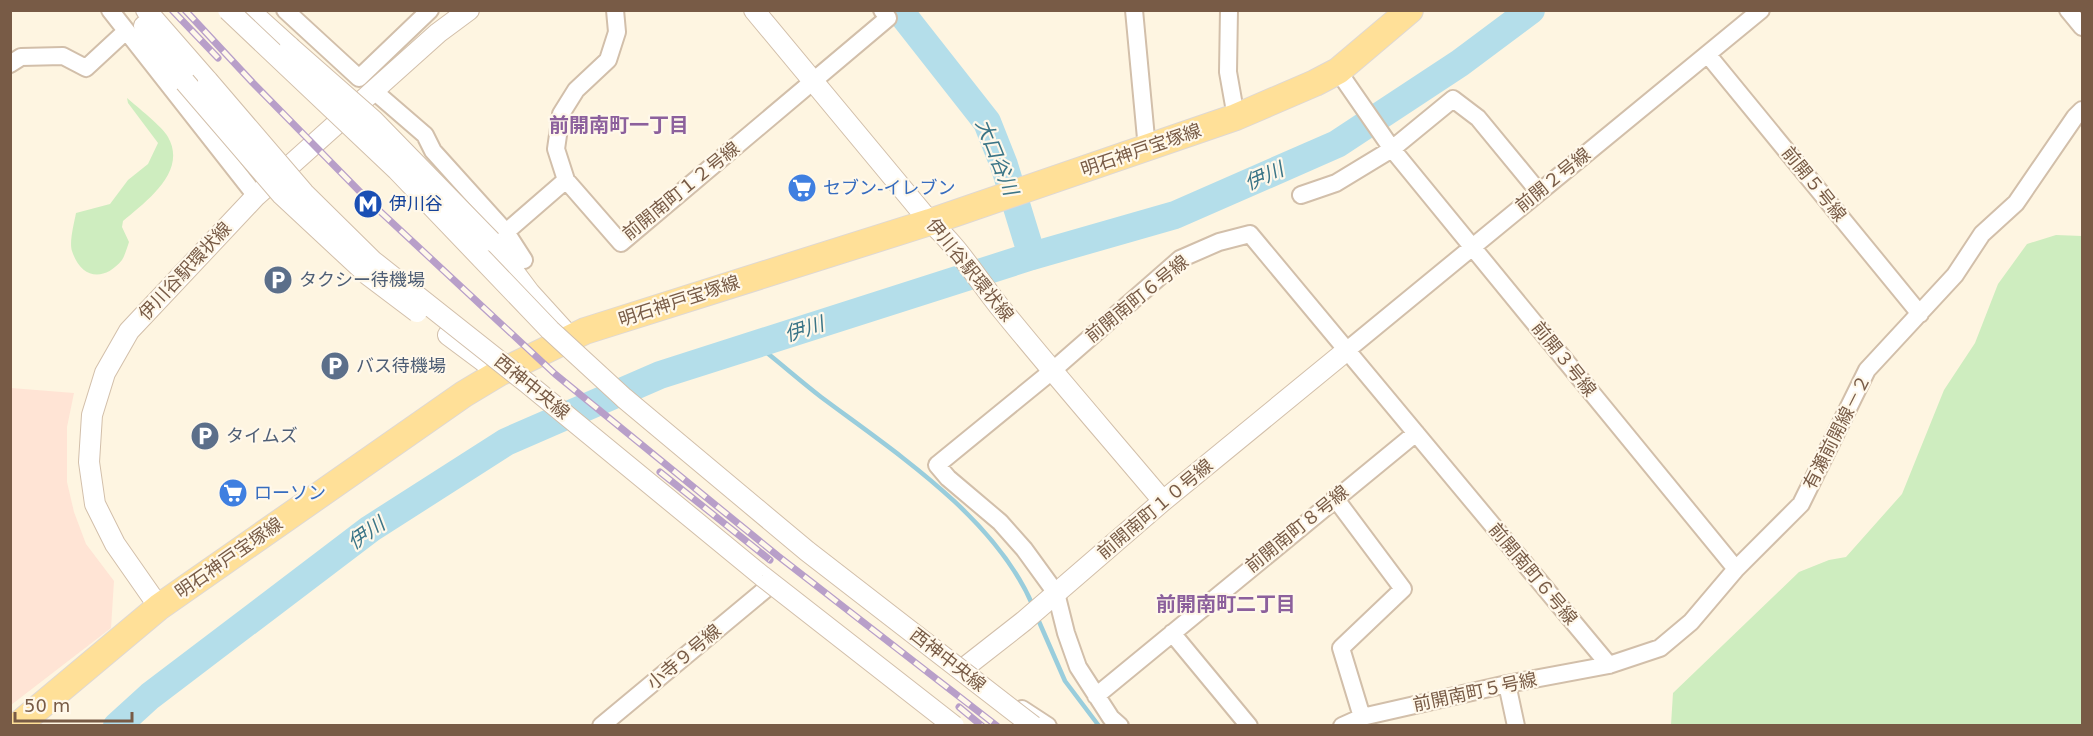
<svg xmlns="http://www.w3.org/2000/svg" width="2093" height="736" viewBox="0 0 2093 736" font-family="'DejaVu Sans','Noto Sans JP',sans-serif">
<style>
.commercial{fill:#ffe4d5}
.green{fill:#ceedbf}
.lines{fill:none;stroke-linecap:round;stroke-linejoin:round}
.stream{stroke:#99cddc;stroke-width:4.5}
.river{stroke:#b4deea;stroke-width:28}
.minor-casing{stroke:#d2bfaa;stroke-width:20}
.tertiary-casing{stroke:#d2bfaa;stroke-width:22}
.primary-casing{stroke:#dfd8d3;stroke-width:28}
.minor{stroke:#fff;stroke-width:16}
.tertiary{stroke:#fff;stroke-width:20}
.primary{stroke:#ffe098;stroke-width:26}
.rail-casing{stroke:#b89fc9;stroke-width:7}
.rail{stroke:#fff8ea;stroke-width:4.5;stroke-dasharray:14;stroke-linecap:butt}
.tertiary-bridge-casing{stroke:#d2bfaa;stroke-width:22;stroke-linecap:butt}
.tertiary-bridge{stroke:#fff;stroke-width:20}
.labels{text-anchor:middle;stroke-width:4.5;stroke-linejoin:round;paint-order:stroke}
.street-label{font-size:18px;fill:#785b46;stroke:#fff8ea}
.shop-label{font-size:18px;fill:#366cbe;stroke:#fff8ea;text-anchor:start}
.transit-label{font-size:18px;fill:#164399;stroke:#fff8ea;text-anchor:start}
.service-label{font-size:18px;fill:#4e5e75;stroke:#fff8ea;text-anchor:start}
.neighbourhood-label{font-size:20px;font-weight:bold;fill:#8c609c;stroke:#fff8ea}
.water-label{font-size:20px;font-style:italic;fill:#3b7587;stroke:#fff8ea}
</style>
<rect width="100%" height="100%" fill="#fef5e1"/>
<path class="commercial" d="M 11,388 L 74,393 L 67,427 L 67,482 L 74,512 L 86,544 L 114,581 L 111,628 L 11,705 Z"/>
<path class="green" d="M 127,98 C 137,107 162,126 168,137 C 188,172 145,202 123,221 L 122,227 L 129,242 C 127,248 125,255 122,260 C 104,282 81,279 72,251 C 69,242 74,224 76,213 L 110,204 L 128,180 L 148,164 L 158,143 L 128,103 Z
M 2056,235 L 2082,236 L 2082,725 L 1671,725 L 1673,693 L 1799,572 L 1829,560 L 1846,557 L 1902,494 L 1944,390 L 1975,343 L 1998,284 L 2027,244 Z"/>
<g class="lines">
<path class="stream" d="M 757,345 C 779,362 799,380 821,397 C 896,453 995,517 1033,606
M 1037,617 L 1065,681 L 1099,726"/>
<path class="river" d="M 899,10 L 987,122 L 1004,165 L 1032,256
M 117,726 L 150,696 L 370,529 L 506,442 L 660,375 L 1032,256 L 1175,215 L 1337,144 L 1460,63 L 1531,10"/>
<g class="minor-casing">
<path id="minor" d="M 110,10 L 256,196
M 285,10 L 359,78 L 430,10
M 615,10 L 617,32 L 608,60 L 576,90 L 561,114 L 556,149 L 566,180 L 621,243 L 888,18 L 882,10
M 1134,10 L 1147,149
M 1229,10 L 1228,72 L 1236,117
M 2068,10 L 2082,27
M 1708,55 L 1920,314
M 10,64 L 21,57 L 63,56 L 86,68 L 126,31
M 1338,71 L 1392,149 L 1736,569
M 374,91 L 425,135 L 433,151 L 506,232 L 566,180
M 1301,195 L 1336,183 L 1392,149 L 1453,99 L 1478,118 L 1539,192
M 506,232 L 524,260
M 1346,351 L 1761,10
M 1335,498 L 1403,589 L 1341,648 L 1362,717
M 1172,633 L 1249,726
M 1507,684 L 1516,726
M 1096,696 L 1416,433
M 1022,709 L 1048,726
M 601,726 L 767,588
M 1120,726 L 1111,718 L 1078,667 L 1066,633 L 1056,593 L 1024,549 L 1000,522 L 948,478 L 937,465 L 1052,371 L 1180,259 L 1219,242 L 1250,234 L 1609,665
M 1342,726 L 1362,717 L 1507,684 L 1609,665 L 1660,648 L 1691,622 L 1736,569 L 1801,504 L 1867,370 L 1955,275 L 1982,234 L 2016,203 L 2075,117 L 2082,110"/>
</g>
<g class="tertiary-casing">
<path id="tertiary" d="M 146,10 L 208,81
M 249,10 L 290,47
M 754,10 L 930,222 C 959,247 979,282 1003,311 C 1055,375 1110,438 1163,501
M 144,26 L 185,82
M 491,241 L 530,293 L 570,337
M 448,335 L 499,373
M 159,607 L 115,544 L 95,504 L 89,462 L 92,415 L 105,373 L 129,331 L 256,196 L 438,33 L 469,10
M 964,668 L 1024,621 L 1163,501 L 1346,351"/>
</g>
<g class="primary-casing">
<path id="primary" d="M 17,726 L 159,607 L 464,394 L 499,373 L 585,331 L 930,222 L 1236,117 L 1315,83 L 1338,71 L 1410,10"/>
</g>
<use href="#minor" class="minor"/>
<use href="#tertiary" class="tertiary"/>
<use href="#primary" class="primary"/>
<g class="rail-casing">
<path id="rail" d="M 172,10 L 218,58
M 185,10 L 253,83 L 370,202 L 555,374 L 778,556 L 997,726
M 660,472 L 770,560
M 959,707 L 982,726"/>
</g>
<use href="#rail" class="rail"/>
<g class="tertiary-bridge-casing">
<path id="tertiary-bridge" d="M 228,10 L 397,170 L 550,330 L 624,398 L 807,551 L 1033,726
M 290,47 L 373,120 L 491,241
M 208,81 L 304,193 L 373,261 L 527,383 L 762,576 L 954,726
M 185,82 L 282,195 L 368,275 L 417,312"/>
</g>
<use href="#tertiary-bridge" class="tertiary-bridge"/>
</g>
<defs>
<g id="supermarket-disc" transform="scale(1.5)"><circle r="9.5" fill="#3f7fe0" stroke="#fff8ea"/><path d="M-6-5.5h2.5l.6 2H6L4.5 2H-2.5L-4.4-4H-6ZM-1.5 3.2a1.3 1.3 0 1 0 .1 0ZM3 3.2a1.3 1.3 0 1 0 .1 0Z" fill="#fff"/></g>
<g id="metro-disc" transform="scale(1.5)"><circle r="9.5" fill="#1a4fb4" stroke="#fff8ea"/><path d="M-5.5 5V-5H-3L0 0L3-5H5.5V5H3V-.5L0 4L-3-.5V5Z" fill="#fff"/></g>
<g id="parking-disc" transform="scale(1.5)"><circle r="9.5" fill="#5c6f8a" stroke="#fff8ea"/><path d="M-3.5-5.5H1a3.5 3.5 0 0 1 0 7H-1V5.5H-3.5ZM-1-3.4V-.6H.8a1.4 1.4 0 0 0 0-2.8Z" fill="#fff"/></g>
</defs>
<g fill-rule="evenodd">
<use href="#supermarket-disc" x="802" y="188"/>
<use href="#metro-disc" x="368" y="204"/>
<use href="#parking-disc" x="278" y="280"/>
<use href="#parking-disc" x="335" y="366"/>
<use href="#parking-disc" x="205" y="436"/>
<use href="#supermarket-disc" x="233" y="493"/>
</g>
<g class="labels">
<g class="street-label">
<text transform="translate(1141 150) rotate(-19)" y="6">明石神戸宝塚線</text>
<text transform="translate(1553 180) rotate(-39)" y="6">前開２号線</text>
<text transform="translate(1814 184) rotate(51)" y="6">前開５号線</text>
<text transform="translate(681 191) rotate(-39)" y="6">前開南町１２号線</text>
<text transform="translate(970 270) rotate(51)" y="6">伊川谷駅環状線</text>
<text transform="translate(185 271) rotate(-47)" y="6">伊川谷駅環状線</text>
<text transform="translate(1137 299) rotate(-39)" y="6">前開南町６号線</text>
<text transform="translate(679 301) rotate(-18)" y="6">明石神戸宝塚線</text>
<text transform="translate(1564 359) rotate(51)" y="6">前開３号線</text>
<text transform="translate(532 387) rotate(39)" y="6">西神中央線</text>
<text transform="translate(1837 432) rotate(-63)" y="6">有瀬前開線－２</text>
<text transform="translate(1155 509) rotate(-40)" y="6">前開南町１０号線</text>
<text transform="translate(1297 529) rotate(-39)" y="6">前開南町８号線</text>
<text transform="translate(229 558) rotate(-35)" y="6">明石神戸宝塚線</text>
<text transform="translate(1533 574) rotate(50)" y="6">前開南町６号線</text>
<text transform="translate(684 657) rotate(-40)" y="6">小寺９号線</text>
<text transform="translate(948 660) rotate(38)" y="6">西神中央線</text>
<text transform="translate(1475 692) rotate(-12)" y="6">前開南町５号線</text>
</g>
<g class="shop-label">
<text x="823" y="194">セブン-イレブン</text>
<text x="254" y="499">ローソン</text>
</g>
<g class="transit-label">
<text x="389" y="210">伊川谷</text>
</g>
<g class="service-label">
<text x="299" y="286">タクシー待機場</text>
<text x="356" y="372">バス待機場</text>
<text x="226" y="442">タイムズ</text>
</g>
<g class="neighbourhood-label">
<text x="619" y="132">前開南町一丁目</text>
<text x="1226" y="611">前開南町二丁目</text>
</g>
<g class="water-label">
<text transform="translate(997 157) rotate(68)" y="7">大口谷川</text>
<text transform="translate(1264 176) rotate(-24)" y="7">伊川</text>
<text transform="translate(804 329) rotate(-18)" y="7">伊川</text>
<text transform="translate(366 533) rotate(-35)" y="7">伊川</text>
</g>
</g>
<rect width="2093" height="736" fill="none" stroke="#785b46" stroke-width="24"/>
<path d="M15 712v9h117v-9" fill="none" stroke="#785b46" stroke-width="3"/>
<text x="24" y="712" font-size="18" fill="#785b46" stroke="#fff8ea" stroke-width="4.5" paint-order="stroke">50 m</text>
</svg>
